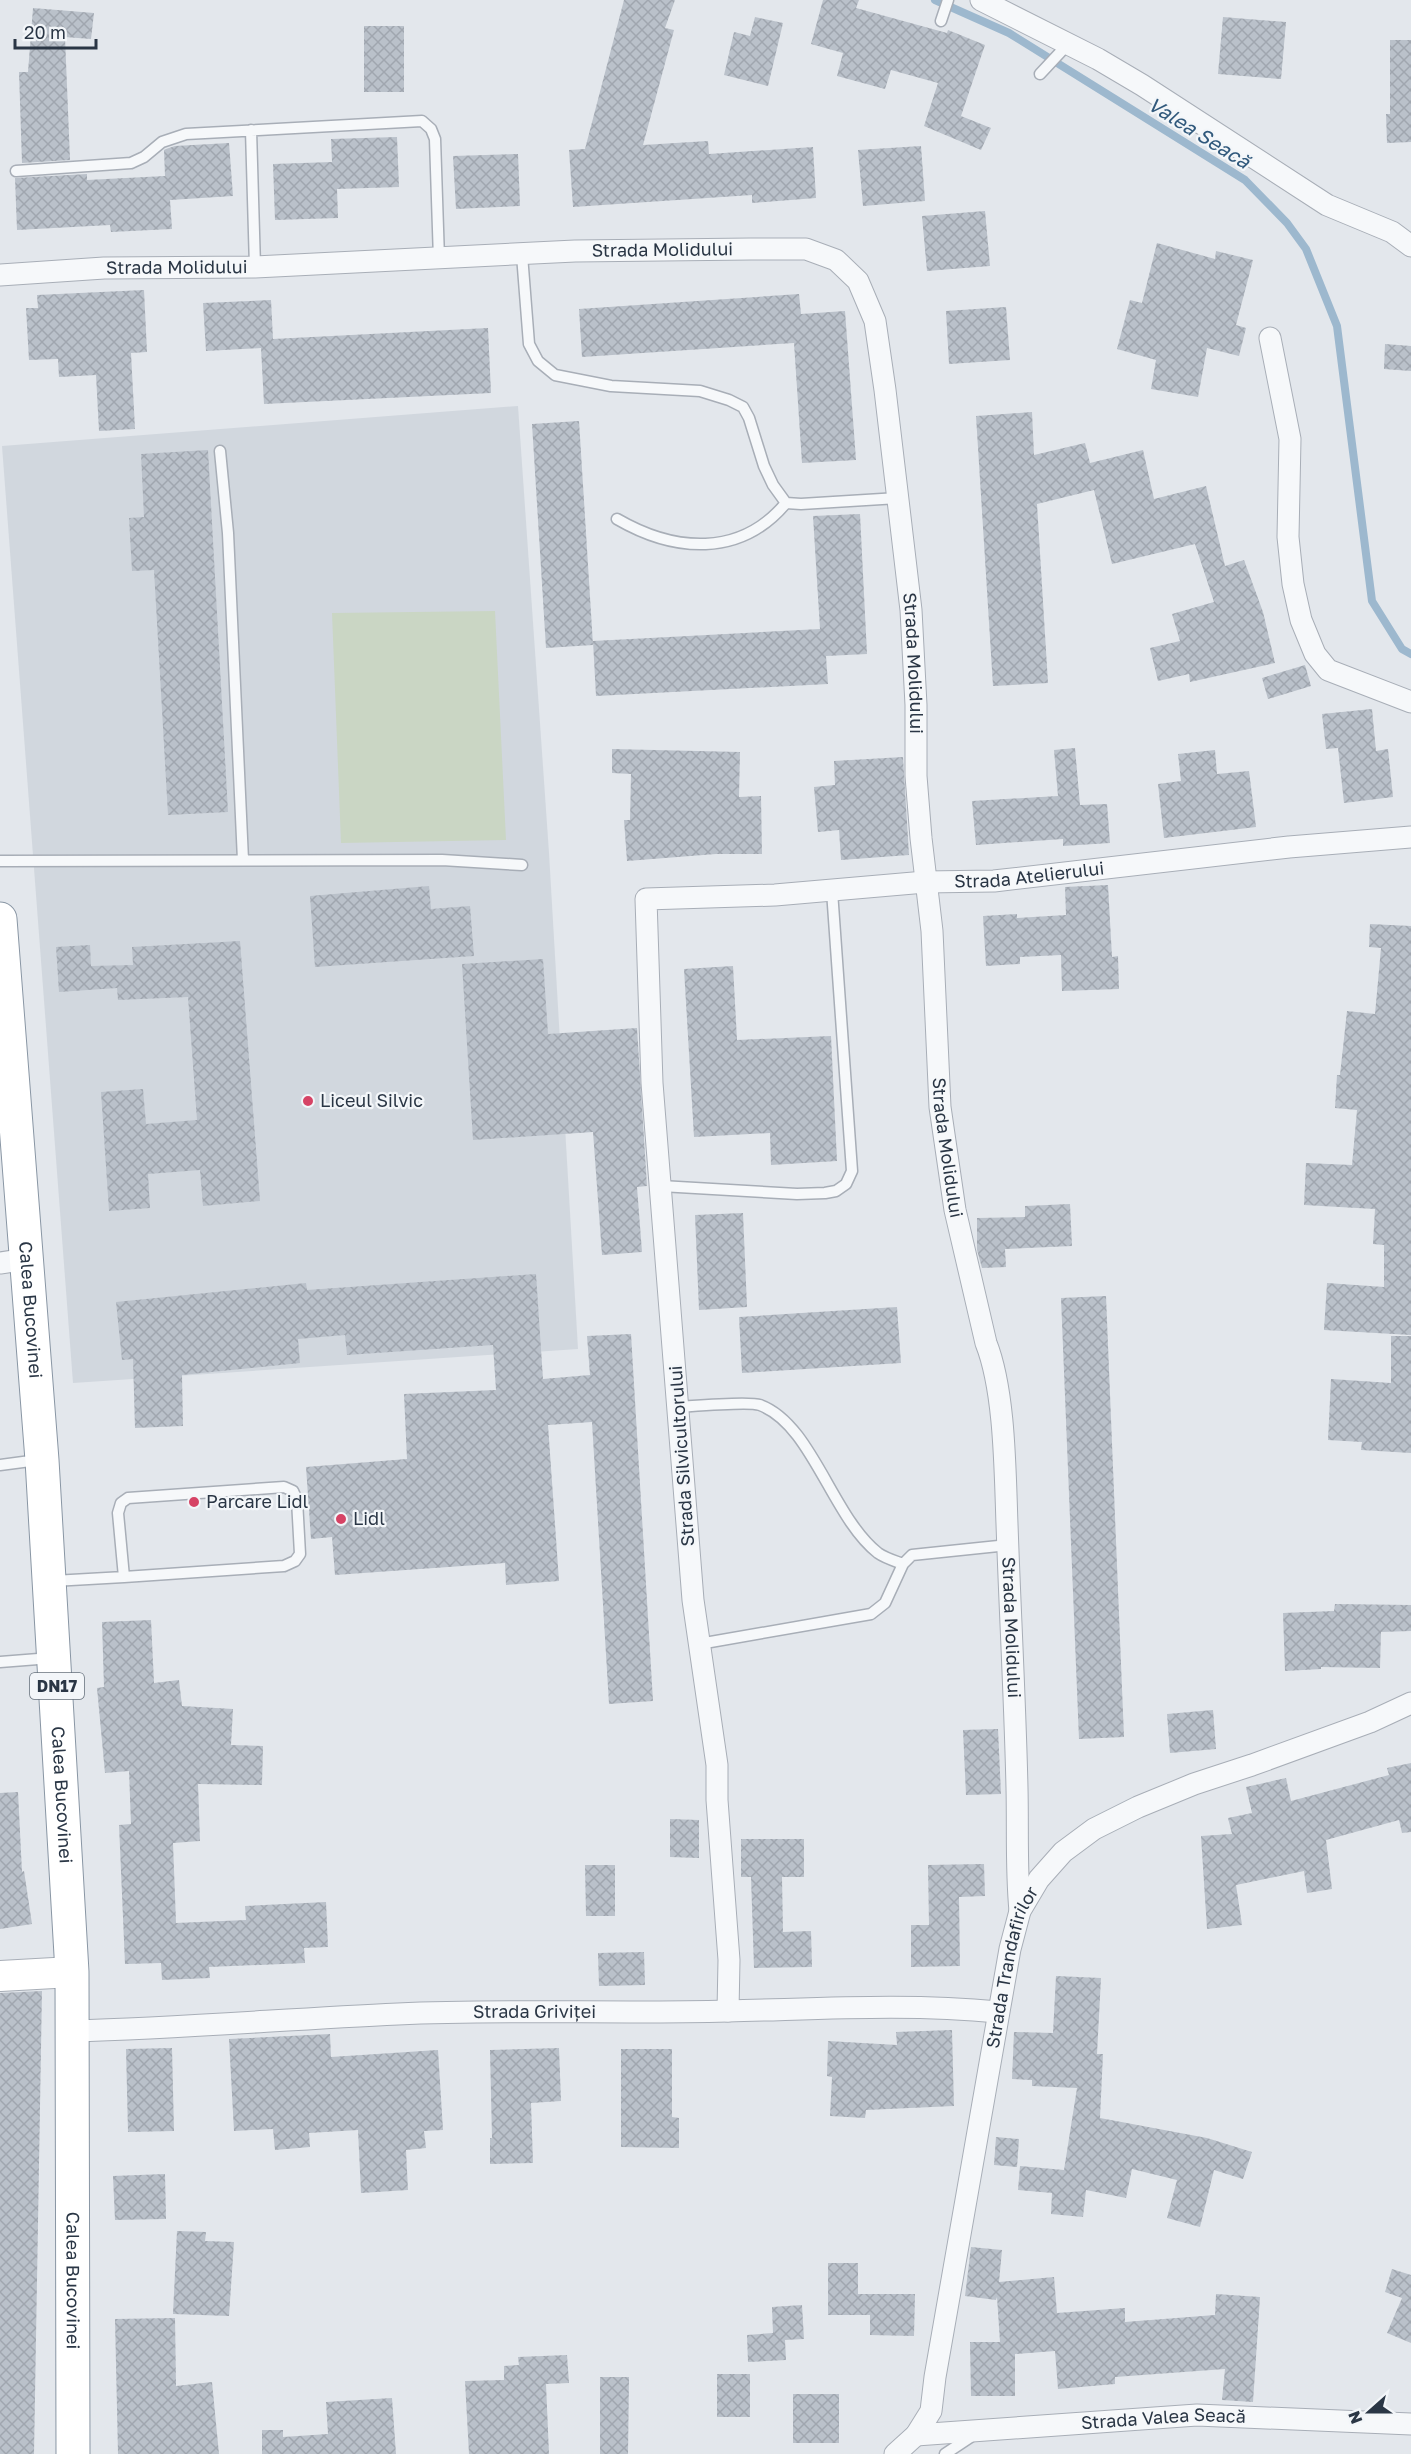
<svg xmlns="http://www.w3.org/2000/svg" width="1411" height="2454" viewBox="0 0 1411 2454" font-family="'Golos Text',sans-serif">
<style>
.built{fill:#d1d7de}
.pitch{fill:#cad6c4}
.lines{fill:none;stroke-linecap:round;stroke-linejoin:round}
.stream{stroke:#9db8ce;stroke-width:8}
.building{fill:url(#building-cross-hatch)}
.lane-casing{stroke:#a8aeb7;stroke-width:13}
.street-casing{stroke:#a8aeb7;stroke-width:23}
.secondary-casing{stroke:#a8aeb7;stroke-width:32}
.highway-casing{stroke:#8996a4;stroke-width:35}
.lane{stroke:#f6f8fa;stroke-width:10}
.street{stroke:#f6f8fa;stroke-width:21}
.secondary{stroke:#fff;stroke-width:30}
.highway{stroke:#fff;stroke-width:33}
.poi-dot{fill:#d64365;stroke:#f3f6f9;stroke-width:2}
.labels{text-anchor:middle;stroke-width:4.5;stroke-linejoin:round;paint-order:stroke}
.shield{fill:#f3f6f9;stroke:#66707b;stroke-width:1.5}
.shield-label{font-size:16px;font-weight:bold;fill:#2a3645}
.street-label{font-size:18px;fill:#2a3645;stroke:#f3f6f9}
.poi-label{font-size:18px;fill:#2a3645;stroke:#f3f6f9;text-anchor:start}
.water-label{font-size:20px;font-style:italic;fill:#31597c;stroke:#f3f6f9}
</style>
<defs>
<pattern id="building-cross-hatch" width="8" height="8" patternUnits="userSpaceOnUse" patternTransform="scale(1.5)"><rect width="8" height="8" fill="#bac1ca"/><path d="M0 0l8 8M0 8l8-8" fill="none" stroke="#a0a6af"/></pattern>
</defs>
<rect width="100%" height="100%" fill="#e3e7ec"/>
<path class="built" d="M 518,406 L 549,853 L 578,1349 L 73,1383 L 2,446 Z"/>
<path class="pitch" d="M 495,611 L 506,840 L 341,843 L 332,613 Z"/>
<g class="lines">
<path class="stream" d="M 935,0 L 1009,33 L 1245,180 L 1287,223 L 1306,249 L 1337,326 L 1372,601 L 1402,649 L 1411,654"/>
</g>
<path class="building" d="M 624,0 L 675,0 L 665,28 L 674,30 L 643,145 L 708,141 L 709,154 L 813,147 L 816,198 L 752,203 L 752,195 L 573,207 L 569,150 L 585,149 Z
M 823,0 L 859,0 L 856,8 L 947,33 L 948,30 L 985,45 L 961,116 L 991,128 L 981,150 L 924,126 L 938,83 L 891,70 L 885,89 L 837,76 L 843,53 L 811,44 Z
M 33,8 L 94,13 L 91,39 L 65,37 L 70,160 L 22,163 L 19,72 L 28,72 Z
M 755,17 L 783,23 L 768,86 L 724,75 L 734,32 L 750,36 Z
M 1223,17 L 1286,22 L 1281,79 L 1218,74 Z
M 364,26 L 404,26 L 404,92 L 364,92 Z
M 1390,40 L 1411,40 L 1411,142 L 1387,143 L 1386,114 L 1390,114 Z
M 397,137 L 399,187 L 337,189 L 338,218 L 275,220 L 273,164 L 332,162 L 331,139 Z
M 229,143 L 233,196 L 170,200 L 172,229 L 111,232 L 110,225 L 17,230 L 15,178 L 87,174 L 87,180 L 165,176 L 164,150 L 166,149 L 175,146 Z
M 921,146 L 925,201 L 863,206 L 858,150 Z
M 518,154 L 520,206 L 456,209 L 453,156 Z
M 985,211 L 990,266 L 927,271 L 922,216 Z
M 1157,243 L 1215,259 L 1216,251 L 1253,260 L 1236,325 L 1246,328 L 1239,356 L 1207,348 L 1198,397 L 1151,389 L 1156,360 L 1117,349 L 1130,300 L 1142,303 Z
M 144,290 L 147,352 L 131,353 L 135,429 L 99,431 L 96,375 L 59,377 L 58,359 L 29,360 L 26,308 L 38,308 L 37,295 Z
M 799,294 L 801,314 L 845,311 L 856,460 L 802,463 L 794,343 L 582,357 L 579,309 Z
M 271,300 L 273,339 L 488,328 L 491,393 L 264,404 L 261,348 L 206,351 L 203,303 Z
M 1006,307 L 1010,360 L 949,364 L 946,311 Z
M 1385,344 L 1411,346 L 1411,371 L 1384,369 Z
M 1032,412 L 1034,455 L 1085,443 L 1090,463 L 1143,450 L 1154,499 L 1206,486 L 1225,566 L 1244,560 L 1263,612 L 1275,663 L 1190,682 L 1189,674 L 1158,681 L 1150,648 L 1180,641 L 1172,614 L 1214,602 L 1195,544 L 1112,564 L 1094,490 L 1037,504 L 1048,683 L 993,686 L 976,416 Z
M 579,421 L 593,645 L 546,648 L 532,424 Z
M 208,450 L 228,812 L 168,815 L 154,570 L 132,571 L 129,518 L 144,517 L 141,454 Z
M 860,514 L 867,654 L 826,656 L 828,684 L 596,696 L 593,641 L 820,629 L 813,516 Z
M 1305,665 L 1311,686 L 1268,699 L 1262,678 Z
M 1372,709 L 1376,751 L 1388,749 L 1393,797 L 1344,803 L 1338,748 L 1326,749 L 1322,714 Z
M 1075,748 L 1080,805 L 1107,804 L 1110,843 L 1063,846 L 1063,839 L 976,845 L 972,801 L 1058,796 L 1054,750 Z
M 612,749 L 740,752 L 739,797 L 761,796 L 762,854 L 716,854 L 627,861 L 624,820 L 630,820 L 631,774 L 612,773 Z
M 1215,750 L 1217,774 L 1249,771 L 1256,827 L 1164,838 L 1158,784 L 1181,781 L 1178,754 Z
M 903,757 L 909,855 L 841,860 L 839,830 L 818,832 L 814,787 L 835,785 L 834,761 Z
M 1108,885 L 1112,957 L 1118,956 L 1119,989 L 1062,991 L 1061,955 L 1020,957 L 1020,964 L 986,966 L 983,916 L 1017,914 L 1017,918 L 1066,915 L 1065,887 Z
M 429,886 L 431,909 L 470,906 L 474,956 L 315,967 L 310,896 Z
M 1370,924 L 1411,926 L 1411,1335 L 1324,1330 L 1327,1283 L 1384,1287 L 1384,1245 L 1373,1244 L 1375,1209 L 1304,1205 L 1306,1163 L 1352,1165 L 1357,1110 L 1335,1108 L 1337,1075 L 1340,1075 L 1347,1011 L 1375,1014 L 1381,948 L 1369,947 Z
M 240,941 L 260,1201 L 203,1206 L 200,1170 L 148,1174 L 150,1208 L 109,1211 L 101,1092 L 143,1089 L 146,1124 L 197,1120 L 188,997 L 118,1000 L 117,988 L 59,992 L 56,947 L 90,945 L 91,966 L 133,965 L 132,947 Z
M 543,959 L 548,1034 L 637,1028 L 647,1186 L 637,1187 L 642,1252 L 602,1255 L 593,1132 L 473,1140 L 462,964 Z
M 733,966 L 737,1040 L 831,1036 L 837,1161 L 771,1165 L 770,1133 L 694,1137 L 684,969 Z
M 1070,1204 L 1072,1246 L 1005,1249 L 1006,1267 L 982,1268 L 977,1250 L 977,1218 L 1025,1217 L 1025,1206 Z
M 743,1213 L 747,1307 L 699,1310 L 695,1215 Z
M 536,1274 L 543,1379 L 590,1375 L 587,1336 L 631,1334 L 653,1701 L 609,1704 L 592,1422 L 548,1425 L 559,1581 L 506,1585 L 505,1563 L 335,1575 L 332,1537 L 311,1539 L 306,1467 L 407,1459 L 404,1394 L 496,1390 L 493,1345 L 347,1355 L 345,1335 L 298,1339 L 300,1363 L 182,1375 L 183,1426 L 135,1428 L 133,1359 L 122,1360 L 116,1302 L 306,1283 L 307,1290 Z
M 1106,1296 L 1124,1737 L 1079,1739 L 1061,1298 Z
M 897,1307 L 901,1363 L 742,1373 L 739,1317 Z
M 1391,1336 L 1411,1336 L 1411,1453 L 1361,1450 L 1362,1442 L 1328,1440 L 1331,1379 L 1391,1383 Z
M 1335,1604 L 1411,1605 L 1411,1631 L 1381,1632 L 1380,1668 L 1321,1667 L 1321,1669 L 1285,1671 L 1283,1613 L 1334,1611 Z
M 151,1620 L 154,1683 L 179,1680 L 182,1706 L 233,1709 L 231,1745 L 263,1746 L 262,1785 L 198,1784 L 200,1841 L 173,1843 L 176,1923 L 246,1920 L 245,1906 L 326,1902 L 328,1947 L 304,1948 L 305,1963 L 209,1967 L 210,1978 L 162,1980 L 161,1963 L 125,1964 L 119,1825 L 131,1824 L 129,1771 L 105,1773 L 97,1688 L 104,1687 L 102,1622 Z
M 1213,1710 L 1216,1749 L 1170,1753 L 1167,1714 Z
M 998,1729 L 1001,1794 L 966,1795 L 963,1730 Z
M 1411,1763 L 1411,1832 L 1402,1833 L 1399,1820 L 1326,1840 L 1332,1889 L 1307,1893 L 1304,1871 L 1236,1885 L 1242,1925 L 1207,1929 L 1201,1836 L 1232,1834 L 1228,1818 L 1252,1813 L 1246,1787 L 1286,1778 L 1291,1801 L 1389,1775 L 1387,1768 Z
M 18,1792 L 22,1872 L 24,1871 L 32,1924 L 0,1929 L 0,1793 Z
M 670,1819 L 699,1820 L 699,1858 L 670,1857 Z
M 741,1839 L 804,1839 L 804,1877 L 782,1877 L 783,1932 L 811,1931 L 812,1967 L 754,1968 L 751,1877 L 741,1877 Z
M 984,1864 L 985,1896 L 959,1897 L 960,1966 L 911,1967 L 911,1925 L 929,1925 L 928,1865 Z
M 585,1865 L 615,1865 L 615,1916 L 586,1916 Z
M 644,1952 L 645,1985 L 599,1986 L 598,1953 Z
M 1056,1976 L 1101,1978 L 1097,2054 L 1103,2054 L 1100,2118 L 1207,2138 L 1252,2152 L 1243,2179 L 1214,2170 L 1200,2227 L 1167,2218 L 1177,2180 L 1132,2169 L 1126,2198 L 1086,2190 L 1083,2217 L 1051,2214 L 1052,2193 L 1018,2190 L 1020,2166 L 1064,2170 L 1077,2088 L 1032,2086 L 1032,2080 L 1012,2079 L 1014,2032 L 1053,2033 Z
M 42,1991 L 34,2454 L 0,2454 L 0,1993 Z
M 952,2030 L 954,2106 L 866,2110 L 865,2118 L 830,2116 L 832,2077 L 827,2076 L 828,2041 L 897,2045 L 896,2032 Z
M 330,2034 L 331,2057 L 438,2050 L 443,2130 L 424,2131 L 426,2148 L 406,2150 L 408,2190 L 361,2193 L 358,2130 L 309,2133 L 310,2147 L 275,2150 L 273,2129 L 234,2131 L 229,2039 Z
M 172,2048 L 174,2131 L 128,2132 L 126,2049 Z
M 559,2048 L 561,2101 L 531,2103 L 533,2163 L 490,2164 L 490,2138 L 492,2138 L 490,2050 Z
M 621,2049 L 672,2049 L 672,2117 L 679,2118 L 679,2148 L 621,2147 Z
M 996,2137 L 1019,2139 L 1017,2167 L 994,2165 Z
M 165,2174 L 166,2219 L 115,2220 L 113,2176 Z
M 177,2231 L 206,2232 L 205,2241 L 234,2242 L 229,2316 L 173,2314 Z
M 971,2247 L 1002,2250 L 999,2282 L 1054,2277 L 1057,2313 L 1125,2308 L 1125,2322 L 1215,2315 L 1216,2294 L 1260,2297 L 1253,2402 L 1222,2400 L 1225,2369 L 1115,2377 L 1115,2384 L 1058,2389 L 1055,2351 L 1015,2354 L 1015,2396 L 971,2396 L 970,2342 L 1000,2342 L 997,2297 L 996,2300 L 965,2296 Z
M 828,2263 L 858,2263 L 858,2294 L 915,2294 L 914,2336 L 870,2335 L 870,2315 L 828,2315 Z
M 1392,2269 L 1411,2275 L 1411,2343 L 1387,2333 L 1402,2298 L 1385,2292 Z
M 802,2305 L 804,2339 L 785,2340 L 786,2360 L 748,2362 L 747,2335 L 773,2333 L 772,2307 Z
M 175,2318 L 176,2386 L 212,2382 L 219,2454 L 118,2454 L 115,2319 Z
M 567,2355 L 569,2383 L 546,2384 L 549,2454 L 469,2454 L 465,2381 L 504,2380 L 504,2366 L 519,2365 L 518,2357 Z
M 717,2374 L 750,2374 L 750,2417 L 717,2417 Z
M 600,2377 L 629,2377 L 628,2454 L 600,2454 Z
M 793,2394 L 839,2394 L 839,2443 L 793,2443 Z
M 392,2398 L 396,2454 L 262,2454 L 262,2430 L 283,2430 L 283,2437 L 328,2434 L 326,2402 Z"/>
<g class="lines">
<g class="lane-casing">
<path id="lane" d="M 941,21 L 948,0
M 1040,74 L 1068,44
M 251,130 L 255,267
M 16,171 L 131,163 L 144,157 L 162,142 L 186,134 L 422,121 L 431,129 L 435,139 L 439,259
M 522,255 L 529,344 L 538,361 L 555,375 L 611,386 L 700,391 L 729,400 L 743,407 L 749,418 L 764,466 L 773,485 L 786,503 L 801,504 L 898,498
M 220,451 L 228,533 L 243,860
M 617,519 C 674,552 740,558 786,503
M 0,861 L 442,860 L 522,865
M 661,1186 L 797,1194 L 825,1193 L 836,1191 L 846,1184 L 852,1171 L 832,891
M 678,1407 C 694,1406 749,1401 760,1405 C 812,1424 832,1517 878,1553 C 885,1558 895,1561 903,1564
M 0,1465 L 38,1460
M 53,1581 L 124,1577 L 118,1513 L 121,1503 L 128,1498 L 284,1487 L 293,1491 L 297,1500 L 300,1554 L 295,1561 L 284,1566 L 124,1577
M 699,1644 L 871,1614 L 885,1603 L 903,1564 L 912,1555 L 1008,1545
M 0,1662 L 51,1658
M 945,2454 L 975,2434"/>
</g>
<g class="street-casing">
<g id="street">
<path d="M 981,0 L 1098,59 L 1142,85 L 1327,205 L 1392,232 L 1411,246"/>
<path id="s1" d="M 0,275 L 104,268 L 255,267 L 575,251 L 751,249 L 806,249 L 836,260 L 858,281 L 875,321 L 885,390 L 911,610 L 916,705 L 916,776 L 921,838 L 932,931 L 940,1107 L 955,1210 L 986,1343 C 1005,1391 1005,1471 1007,1524 C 1010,1612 1015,1700 1017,1788 C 1018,1829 1016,1870 1020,1911"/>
<path d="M 1270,338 L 1290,439 L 1288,537 L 1293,584 L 1301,620 L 1315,654 L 1328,670 L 1411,702"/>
<path d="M 0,1263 L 27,1259"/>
<path id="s2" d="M 728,2011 L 729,1960 L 717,1800 L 717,1765 L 693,1600 L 652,1083 L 646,899 L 775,895 L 925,882 L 994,881 L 1289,847 L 1411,837"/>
<path id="s3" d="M 73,2031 C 181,2028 289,2019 398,2014 C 508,2009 618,2014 728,2011 C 818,2009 908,2003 998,2012"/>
<path id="s4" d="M 916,2435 L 1197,2415 L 1411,2424"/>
<path id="s5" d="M 895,2454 L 916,2435 L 931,2411 L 935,2377 L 1010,1949 L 1020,1911 L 1039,1879 L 1063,1852 L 1094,1829 L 1138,1807 L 1194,1784 L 1252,1765 L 1370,1722 L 1411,1703"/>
</g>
</g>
<g class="secondary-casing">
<path id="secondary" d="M 0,1976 L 72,1972"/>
</g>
<g class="highway-casing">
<g id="highway">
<path id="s6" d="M 0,919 L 42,1460 L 72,1972 L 73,2454"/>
</g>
</g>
<use href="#lane" class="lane"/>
<use href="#street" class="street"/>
<use href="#secondary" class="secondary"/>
<use href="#highway" class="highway"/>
</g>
<g class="poi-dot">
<circle cx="308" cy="1101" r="6"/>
<circle cx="194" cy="1502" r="6"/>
<circle cx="341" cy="1519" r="6"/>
</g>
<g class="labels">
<rect class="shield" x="30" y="1673" width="54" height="26" rx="4.5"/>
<g class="shield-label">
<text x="57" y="1692">DN17</text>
</g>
<g class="street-label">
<text dy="6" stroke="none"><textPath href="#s1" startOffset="663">Strada Molidului</textPath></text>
<text dy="6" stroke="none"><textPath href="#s1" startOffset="177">Strada Molidului</textPath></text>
<text dy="6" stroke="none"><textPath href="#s1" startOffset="1257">Strada Molidului</textPath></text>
<text dy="6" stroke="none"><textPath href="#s2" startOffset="1500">Strada Atelierului</textPath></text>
<text dy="6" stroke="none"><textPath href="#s1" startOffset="1743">Strada Molidului</textPath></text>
<text dy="6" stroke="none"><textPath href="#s6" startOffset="392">Calea Bucovinei</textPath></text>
<text transform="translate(682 1456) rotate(-94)" y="6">Strada Silvicultorului</text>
<text dy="6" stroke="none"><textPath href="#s1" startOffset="2229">Strada Molidului</textPath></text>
<text dy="6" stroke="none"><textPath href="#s6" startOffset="878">Calea Bucovinei</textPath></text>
<text dy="6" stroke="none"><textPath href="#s5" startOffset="508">Strada Trandafirilor</textPath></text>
<text dy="6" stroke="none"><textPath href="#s3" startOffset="462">Strada Griviței</textPath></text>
<text dy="6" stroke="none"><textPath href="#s6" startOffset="1364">Calea Bucovinei</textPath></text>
<text dy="6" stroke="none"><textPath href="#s4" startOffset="248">Strada Valea Seacă</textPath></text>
</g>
<g class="poi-label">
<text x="320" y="1107">Liceul Silvic</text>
<text x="206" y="1508">Parcare Lidl</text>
<text x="353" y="1525">Lidl</text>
</g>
<g class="water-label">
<text transform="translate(1199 133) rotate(32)" y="7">Valea Seacă</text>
</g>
</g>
<g transform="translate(1369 2412) rotate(249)" stroke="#f3f6f9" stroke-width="4.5" paint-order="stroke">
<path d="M0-4.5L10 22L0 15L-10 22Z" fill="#2a3645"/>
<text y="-9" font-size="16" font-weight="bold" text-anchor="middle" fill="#2a3645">N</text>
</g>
<path d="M15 39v9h81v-9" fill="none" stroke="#2a3645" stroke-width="3"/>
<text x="24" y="39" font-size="18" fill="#2a3645" stroke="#f3f6f9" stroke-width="4.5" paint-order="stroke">20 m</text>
</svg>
